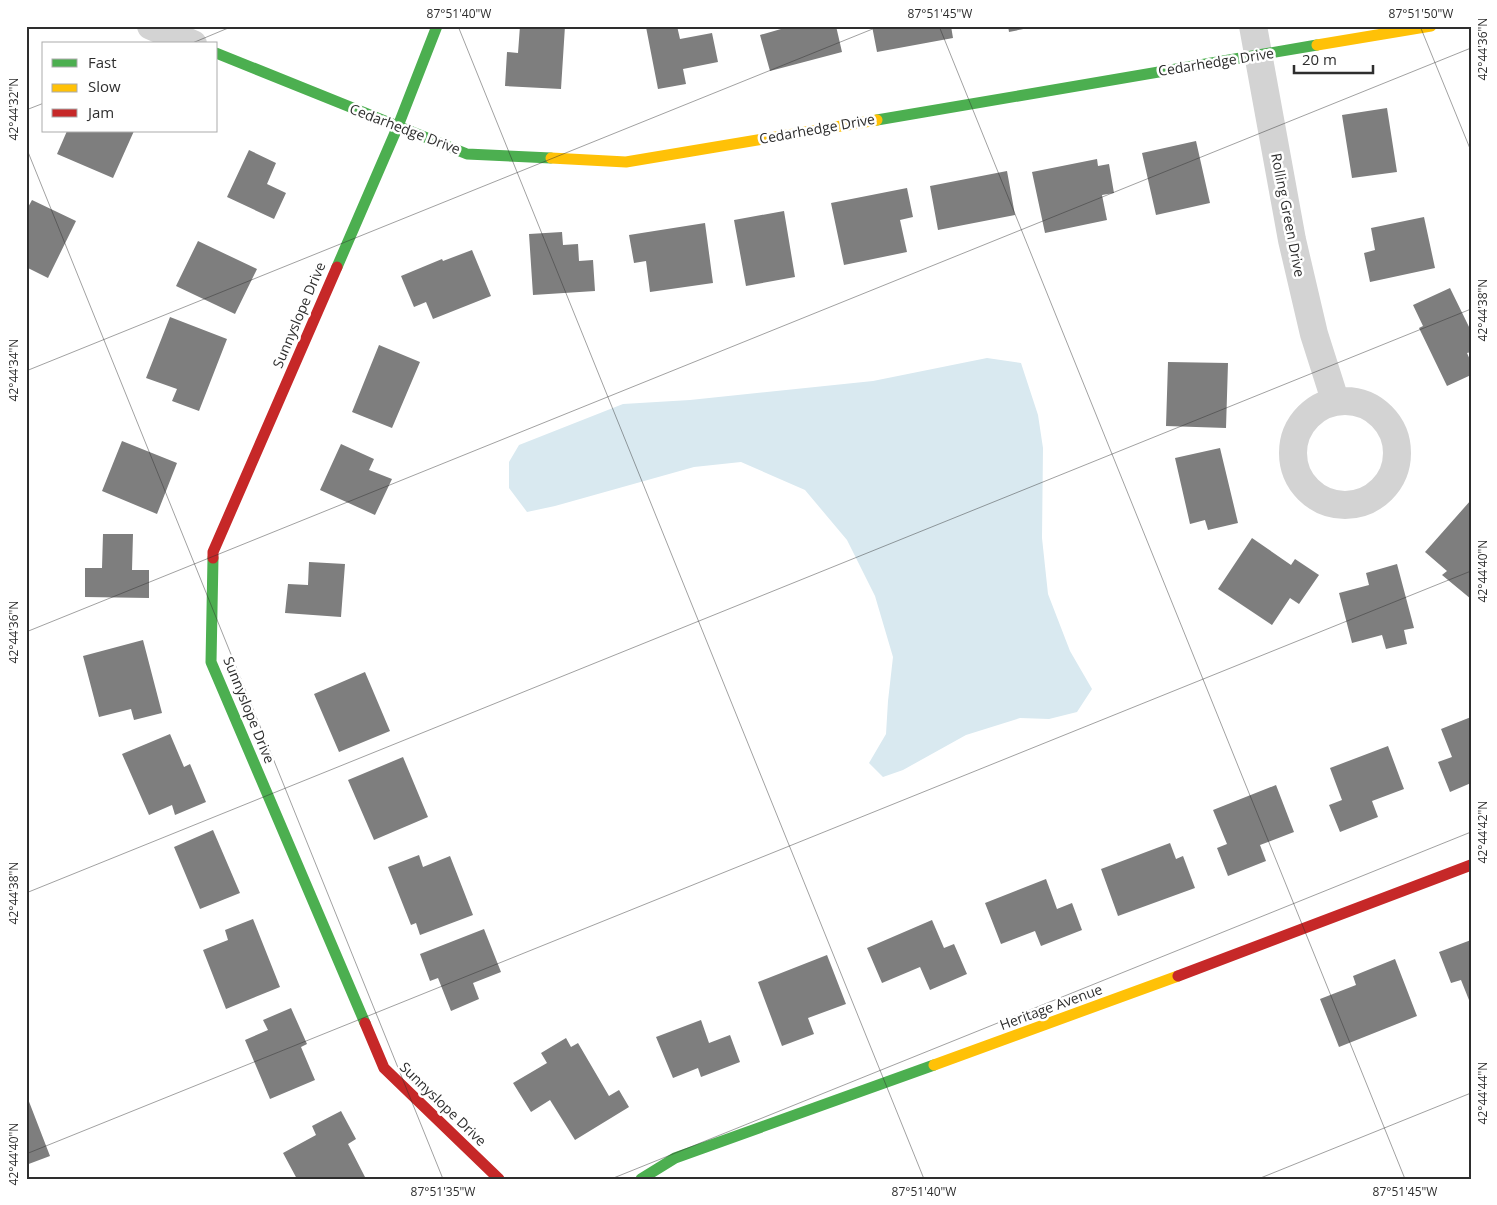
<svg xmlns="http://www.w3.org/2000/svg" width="1497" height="1205" viewBox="0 0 1497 1205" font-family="'Open Sans',sans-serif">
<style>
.water{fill:#d9e9f0}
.building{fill:#7e7e7e}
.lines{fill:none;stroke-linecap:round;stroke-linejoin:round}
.street{stroke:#d3d3d3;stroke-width:28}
.fast{stroke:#4caf50;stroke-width:11}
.slow{stroke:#ffc107;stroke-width:11}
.jam{stroke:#c62828;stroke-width:11}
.ticks{fill:none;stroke:#2e2e2e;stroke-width:1;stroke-opacity:0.45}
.labels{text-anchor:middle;stroke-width:5;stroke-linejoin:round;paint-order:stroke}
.street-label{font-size:14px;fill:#2e2e2e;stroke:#fff}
.neatline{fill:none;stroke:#2e2e2e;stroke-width:2}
.ticks-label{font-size:12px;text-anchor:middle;fill:#2e2e2e}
</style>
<rect width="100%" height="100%" fill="#fff"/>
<path class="water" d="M 987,358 L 1021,363 L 1038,415 L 1043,448 L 1042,538 L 1048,594 L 1070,651 L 1092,689 L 1077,712 L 1049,719 L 1020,718 L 966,735 L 903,770 L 883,777 L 869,763 L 886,734 L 888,701 L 893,657 L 875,596 L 847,540 L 805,490 L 741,462 L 694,467 L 555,506 L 527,512 L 509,488 L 509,462 L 519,445 L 623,404 L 690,400 L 873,381 Z"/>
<path class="building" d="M 520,26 L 565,26 L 561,89 L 505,86 L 507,52 L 518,53 Z
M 677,26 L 680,39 L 712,33 L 718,62 L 683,69 L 686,84 L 658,89 L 646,27 Z
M 780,26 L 836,26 L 842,52 L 770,71 L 760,35 L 781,29 Z
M 872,26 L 951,26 L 953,38 L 877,52 Z
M 1008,26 L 1033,26 L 1033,27 L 1009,32 Z
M 1387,108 L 1397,172 L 1352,178 L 1342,115 Z
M 67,131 L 134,131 L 113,178 L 57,154 Z
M 1196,141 L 1210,203 L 1156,215 L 1142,153 Z
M 249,150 L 276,163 L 267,184 L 286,193 L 274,219 L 227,197 Z
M 1097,159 L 1098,166 L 1109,164 L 1114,193 L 1102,195 L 1107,220 L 1045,233 L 1032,172 Z
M 1007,171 L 1015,215 L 938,230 L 930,186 Z
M 907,188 L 913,217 L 900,220 L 907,252 L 844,265 L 831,203 Z
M 32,200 L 76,221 L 48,278 L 26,267 L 26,211 Z
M 784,211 L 795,277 L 746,286 L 734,220 Z
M 1424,217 L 1435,268 L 1370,282 L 1364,253 L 1375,250 L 1371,228 Z
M 705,223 L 713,283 L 650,292 L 646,261 L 634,263 L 629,235 Z
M 562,232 L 563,245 L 578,244 L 579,261 L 593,260 L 595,291 L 533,295 L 529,234 Z
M 198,241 L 257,269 L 235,314 L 176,286 Z
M 472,250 L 491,296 L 433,319 L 426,302 L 414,307 L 401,276 L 442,259 L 443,261 Z
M 1450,288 L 1471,331 L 1471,352 L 1467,353 L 1471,362 L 1471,375 L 1447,386 L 1419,328 L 1423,326 L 1413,305 Z
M 170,317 L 227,339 L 199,411 L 172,401 L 177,389 L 146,378 Z
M 379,345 L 420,362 L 392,428 L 352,412 Z
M 1168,362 L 1228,363 L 1226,428 L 1166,426 Z
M 122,441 L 177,463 L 157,514 L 102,491 Z
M 341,444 L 374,459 L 369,470 L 392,479 L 375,515 L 320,490 Z
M 1220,448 L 1238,523 L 1208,530 L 1205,520 L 1190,524 L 1175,458 Z
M 1471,500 L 1471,599 L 1442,575 L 1447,571 L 1425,552 Z
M 103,534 L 133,534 L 132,570 L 149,570 L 149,598 L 85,597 L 85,568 L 102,568 Z
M 1252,538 L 1291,565 L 1295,559 L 1319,575 L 1299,604 L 1290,598 L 1272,625 L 1218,589 Z
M 309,562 L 345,564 L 341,617 L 285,613 L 288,584 L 308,585 Z
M 1397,564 L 1414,628 L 1404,630 L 1407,644 L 1386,649 L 1382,635 L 1352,643 L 1339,593 L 1369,585 L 1366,573 Z
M 143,640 L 162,713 L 134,720 L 131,709 L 99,717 L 83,656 Z
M 365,672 L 390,731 L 339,752 L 314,694 Z
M 1471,717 L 1471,783 L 1450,792 L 1438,762 L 1452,757 L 1441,729 Z
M 170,734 L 184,767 L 190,764 L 206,802 L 175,815 L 172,805 L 149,815 L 122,754 Z
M 1388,746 L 1404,789 L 1372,801 L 1378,817 L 1340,832 L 1329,805 L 1342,800 L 1330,768 Z
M 403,757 L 428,817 L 374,840 L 348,780 Z
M 1276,785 L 1294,832 L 1260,845 L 1266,861 L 1228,876 L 1217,848 L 1227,844 L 1213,810 Z
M 213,830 L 240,893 L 200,909 L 174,847 Z
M 1170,843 L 1176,859 L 1183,856 L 1195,888 L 1118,916 L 1101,869 Z
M 419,855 L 423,867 L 450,856 L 473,915 L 420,935 L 416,923 L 411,925 L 388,867 Z
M 1046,879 L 1057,909 L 1072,903 L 1082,930 L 1041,946 L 1035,931 L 1001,944 L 985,903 Z
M 253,919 L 280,987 L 226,1009 L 203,950 L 228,940 L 225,930 Z
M 932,920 L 944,948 L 954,944 L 967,974 L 930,990 L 920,967 L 882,983 L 867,948 Z
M 484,929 L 501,972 L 473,983 L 479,999 L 451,1011 L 438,978 L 430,981 L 420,954 Z
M 1471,940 L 1471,1005 L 1461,980 L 1451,983 L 1439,952 Z
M 827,955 L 846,1004 L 808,1018 L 814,1034 L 782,1046 L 758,982 Z
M 1395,959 L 1417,1016 L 1339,1047 L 1320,999 L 1356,985 L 1353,976 Z
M 291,1008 L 307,1044 L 301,1047 L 315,1080 L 270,1099 L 245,1040 L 268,1030 L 263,1020 Z
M 701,1020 L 709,1043 L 730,1035 L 740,1062 L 701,1077 L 698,1068 L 673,1078 L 656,1037 Z
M 566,1038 L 571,1047 L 578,1043 L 609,1096 L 619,1090 L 629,1107 L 575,1140 L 550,1100 L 531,1112 L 513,1083 L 547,1063 L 541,1053 Z
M 28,1099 L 50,1156 L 26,1165 L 26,1100 Z
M 341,1111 L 356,1139 L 348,1144 L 365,1177 L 361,1179 L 297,1179 L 283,1153 L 316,1135 L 312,1126 Z"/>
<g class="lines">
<path class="street" d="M 151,26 L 193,44
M 1253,26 L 1292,240 L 1314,334 L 1335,400
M1293 453a52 52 0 1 1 104 0a52 52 0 1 1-104 0Z"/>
<path class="fast" d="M 216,53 L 467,154 L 551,158
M 877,120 L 1317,45
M 337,267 L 398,126 L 437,26
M 213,558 L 211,662 L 365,1023
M 641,1179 L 675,1158 L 934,1065"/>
<path class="slow" d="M 1317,45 L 1431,26
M 551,158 L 626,162 L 877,120
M 934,1065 L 1178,976"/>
<path class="jam" d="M 213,558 L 213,552 L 337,267
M 1178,976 L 1471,865
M 365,1023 L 384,1068 L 499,1179"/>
</g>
<path class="ticks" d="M 458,26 L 924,1179M 939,26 L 1405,1179M 1420,26 L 1471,151M 190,44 L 233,26M 26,110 L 44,103M 26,147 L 443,1179M 26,371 L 880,26M 26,632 L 1471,48M 26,893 L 1471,309M 26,1154 L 1471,571M 611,1179 L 1471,832M 1258,1179 L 1471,1093"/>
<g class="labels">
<g class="street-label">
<text transform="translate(1216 62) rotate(-9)" y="5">Cedarhedge Drive</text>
<text transform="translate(405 129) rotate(21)" y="5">Cedarhedge Drive</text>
<text transform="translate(817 129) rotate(-10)" y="5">Cedarhedge Drive</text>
<text transform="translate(1288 215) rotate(79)" y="5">Rolling Green Drive</text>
<text transform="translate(299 315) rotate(-67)" y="5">Sunnyslope Drive</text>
<text transform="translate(249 710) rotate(68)" y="5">Sunnyslope Drive</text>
<text transform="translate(1051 1007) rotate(-20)" y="5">Heritage Avenue</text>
<text transform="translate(443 1104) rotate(44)" y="5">Sunnyslope Drive</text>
</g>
</g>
<rect width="1497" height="1205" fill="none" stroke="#ffffff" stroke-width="55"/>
<rect x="42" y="42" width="175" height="90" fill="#ffffff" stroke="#ababab"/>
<rect x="52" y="59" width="25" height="8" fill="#4caf50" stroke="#ababab"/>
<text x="88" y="68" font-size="15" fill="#2e2e2e">Fast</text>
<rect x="52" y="84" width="25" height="8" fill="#ffc107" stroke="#ababab"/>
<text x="88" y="92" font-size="15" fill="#2e2e2e">Slow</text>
<rect x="52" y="109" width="25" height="8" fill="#c62828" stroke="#ababab"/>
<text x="88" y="118" font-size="15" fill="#2e2e2e">Jam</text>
<path d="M1294 65v8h79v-8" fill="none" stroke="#2e2e2e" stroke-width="2.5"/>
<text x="1302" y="65" font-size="15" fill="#2e2e2e" stroke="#ffffff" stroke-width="4" paint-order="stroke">20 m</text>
<rect x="28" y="28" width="1442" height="1150" class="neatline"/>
<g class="ticks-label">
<text x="459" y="18">87°51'40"W</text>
<text x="940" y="18">87°51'45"W</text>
<text x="1421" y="18">87°51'50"W</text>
<text transform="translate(1483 49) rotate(-90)" y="4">42°44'36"N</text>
<text transform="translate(14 109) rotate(-90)" y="4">42°44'32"N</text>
<text transform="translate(1483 310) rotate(-90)" y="4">42°44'38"N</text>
<text transform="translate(14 370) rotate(-90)" y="4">42°44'34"N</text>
<text transform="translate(1483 571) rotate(-90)" y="4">42°44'40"N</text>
<text transform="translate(14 632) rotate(-90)" y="4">42°44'36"N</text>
<text transform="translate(1483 832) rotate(-90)" y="4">42°44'42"N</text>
<text transform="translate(14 893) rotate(-90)" y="4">42°44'38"N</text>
<text transform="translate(1483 1093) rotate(-90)" y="4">42°44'44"N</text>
<text transform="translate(14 1154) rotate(-90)" y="4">42°44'40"N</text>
<text x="443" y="1196">87°51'35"W</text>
<text x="924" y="1196">87°51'40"W</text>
<text x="1405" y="1196">87°51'45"W</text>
</g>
</svg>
